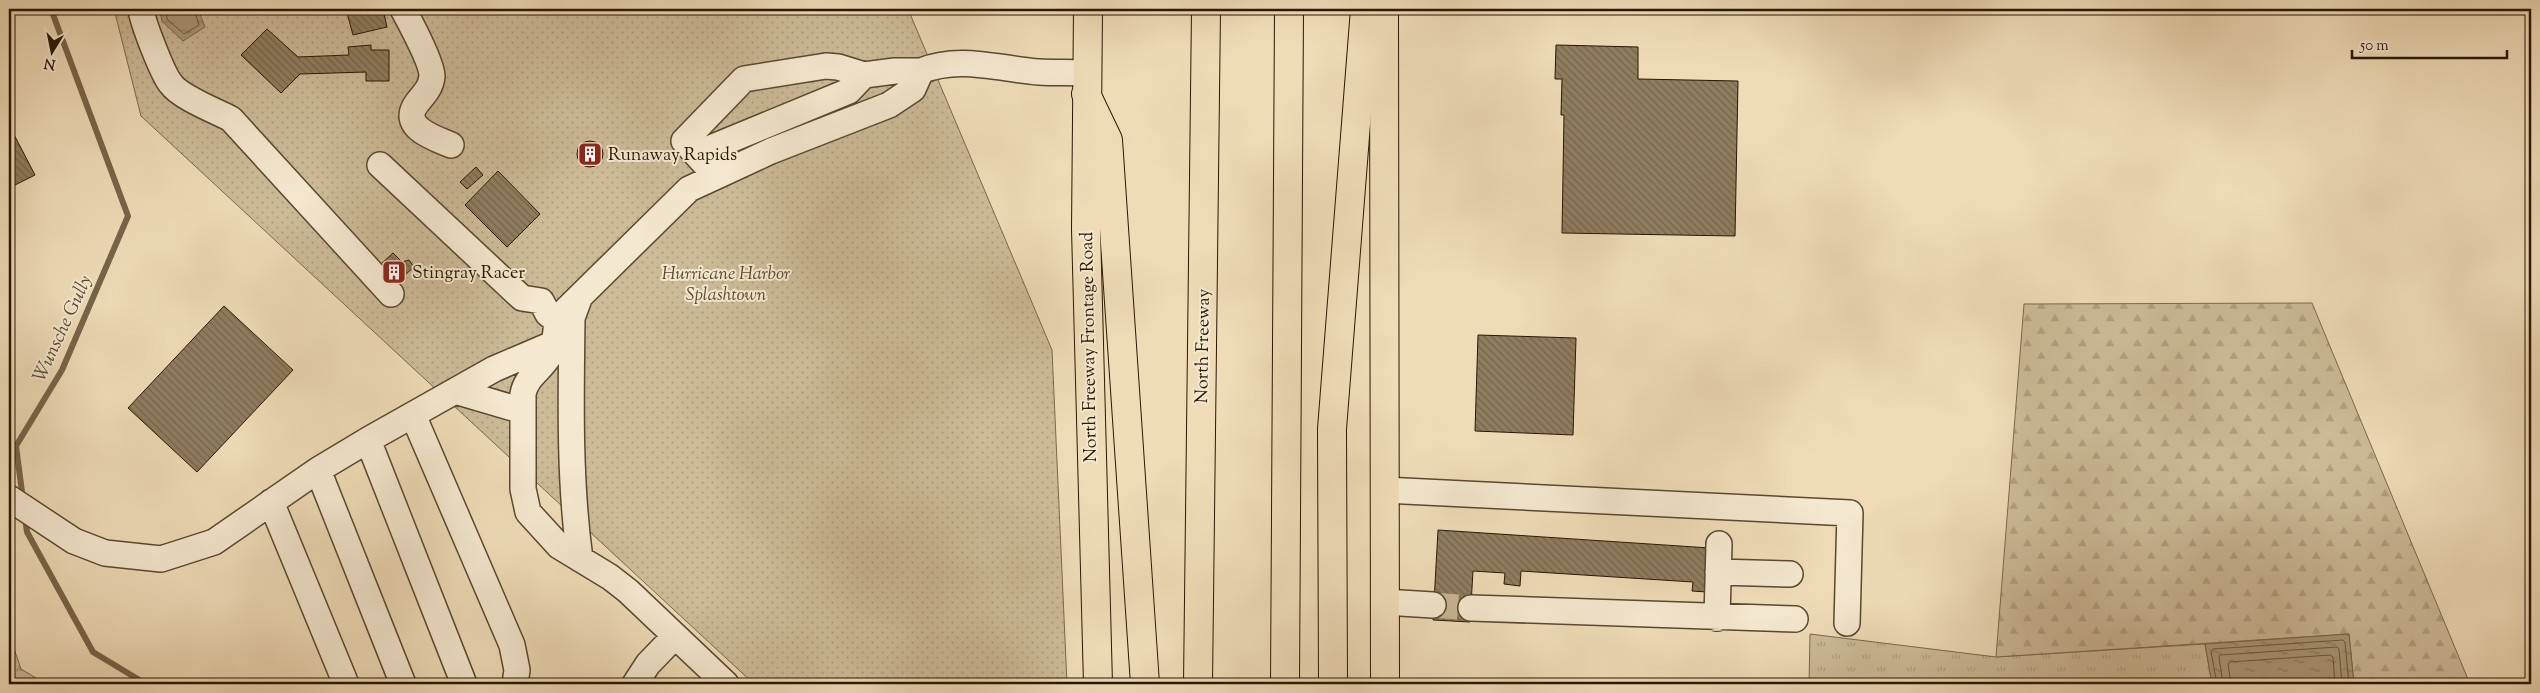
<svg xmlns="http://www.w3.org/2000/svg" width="2540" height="693" viewBox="0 0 2540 693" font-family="'Sorts Mill Goudy',serif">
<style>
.grass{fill:url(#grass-tufts);stroke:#7a694d}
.forest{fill:url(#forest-firs);stroke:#7a694d}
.park{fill:url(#park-dots);stroke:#7a694d}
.water{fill:url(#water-ripples);stroke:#776549}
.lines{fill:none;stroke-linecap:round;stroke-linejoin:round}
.shore{stroke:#6a583e;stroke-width:1}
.stream{stroke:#776549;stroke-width:6}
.building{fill:url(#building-back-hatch);stroke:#281702}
.minor-tunnel{stroke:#c7b593;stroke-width:25;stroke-dasharray:25 12;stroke-linecap:butt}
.minor-casing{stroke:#5a482f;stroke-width:28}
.major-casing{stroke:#281702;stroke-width:30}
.highway-casing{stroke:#281702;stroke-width:30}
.minor{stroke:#f5e8d0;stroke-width:25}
.major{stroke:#efdcb7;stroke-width:28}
.highway{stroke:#efdcb7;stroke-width:28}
.labels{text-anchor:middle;stroke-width:4;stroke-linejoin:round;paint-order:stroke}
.poi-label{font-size:18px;fill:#281702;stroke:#f5e8d0;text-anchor:start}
.park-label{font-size:18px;font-style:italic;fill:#5a482f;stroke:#f5e8d0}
.street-label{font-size:18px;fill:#281702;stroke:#f5e8d0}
.water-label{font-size:19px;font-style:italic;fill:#5c4b32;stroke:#f5e8d0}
</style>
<defs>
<pattern id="grass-tufts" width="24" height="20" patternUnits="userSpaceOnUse" patternTransform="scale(1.25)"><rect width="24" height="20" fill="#cdbb98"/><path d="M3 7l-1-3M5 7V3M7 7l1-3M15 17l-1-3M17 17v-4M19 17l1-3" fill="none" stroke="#b0a081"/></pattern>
<pattern id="forest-firs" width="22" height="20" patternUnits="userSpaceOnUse" patternTransform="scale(1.25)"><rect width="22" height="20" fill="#cdbb98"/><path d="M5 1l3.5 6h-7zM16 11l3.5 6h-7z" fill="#b0a081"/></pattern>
<pattern id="park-dots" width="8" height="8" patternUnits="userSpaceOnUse" patternTransform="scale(1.25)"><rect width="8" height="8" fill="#cdbb98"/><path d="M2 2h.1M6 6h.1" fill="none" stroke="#b0a081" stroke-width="1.8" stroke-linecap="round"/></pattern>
<pattern id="water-ripples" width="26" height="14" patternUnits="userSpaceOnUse" patternTransform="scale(1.25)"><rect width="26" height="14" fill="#ab9979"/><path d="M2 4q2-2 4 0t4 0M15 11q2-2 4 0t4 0" fill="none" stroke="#8b7c61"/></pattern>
<pattern id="building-back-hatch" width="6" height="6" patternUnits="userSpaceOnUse" patternTransform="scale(1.25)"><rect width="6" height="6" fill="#8f7d60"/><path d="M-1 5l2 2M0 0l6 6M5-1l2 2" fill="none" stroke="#75654d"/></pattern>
</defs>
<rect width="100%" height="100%" fill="#efdcb7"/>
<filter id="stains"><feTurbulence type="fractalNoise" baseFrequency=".004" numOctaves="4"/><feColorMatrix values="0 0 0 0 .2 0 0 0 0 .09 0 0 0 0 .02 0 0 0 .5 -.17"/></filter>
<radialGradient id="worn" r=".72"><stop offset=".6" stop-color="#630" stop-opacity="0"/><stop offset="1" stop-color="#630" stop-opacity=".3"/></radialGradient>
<path class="grass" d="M 1810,634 L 1996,657 L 2205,644 L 2212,684 L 1809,684 Z"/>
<path class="forest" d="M 2312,303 L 2470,684 L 2354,684 L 2349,634 L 1996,657 L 2024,304 Z
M 9,634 L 21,669 L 46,684 L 9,684 Z"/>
<path class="park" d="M 114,9 L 908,9 L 1052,350 L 1067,684 L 754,684 L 141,116 Z"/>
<path class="water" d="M 164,9 L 198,9 L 205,27 L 183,41 L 162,21 L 160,12 Z
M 2349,634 L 2354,684 L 2212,684 L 2205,644 Z"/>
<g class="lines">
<path class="shore" d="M 166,9 L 167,19 L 184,34 L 199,25 L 194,9
M 2217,684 L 2211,652 L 2213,649 L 2343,640 L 2345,642 L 2349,684
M 2223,684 L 2219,657 L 2220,655 L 2337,647 L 2339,649 L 2342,684
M 2231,684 L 2228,664 L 2230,662 L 2330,655 L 2333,657 L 2335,684"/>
<path class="stream" d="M 23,500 L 16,446 L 62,370 L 128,216 L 51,9
M 25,517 L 27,532 L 93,652 L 146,684"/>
</g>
<path class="building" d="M 346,9 L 383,9 L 387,27 L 353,35 Z
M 267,29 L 298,57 L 349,55 L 348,47 L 371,45 L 371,50 L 389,50 L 389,81 L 366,81 L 366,72 L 300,74 L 281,93 L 241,55 Z
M 1556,45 L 1638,47 L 1638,79 L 1738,81 L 1735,236 L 1562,233 L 1564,115 L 1561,115 L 1562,79 L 1555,79 Z
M 9,125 L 35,175 L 9,188 Z
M577 154a13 13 0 1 1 26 0a13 13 0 1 1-26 0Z
M 476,167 L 483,175 L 467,189 L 460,182 Z
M 498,171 L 540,214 L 507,247 L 465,205 Z
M 393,253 L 402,262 L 409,260 L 414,267 L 389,289 L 377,268 Z
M 9,302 L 13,303 L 9,335 Z
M 224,306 L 293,370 L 197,472 L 128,408 Z
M 1478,335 L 1576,338 L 1573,435 L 1475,431 Z
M 1438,530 L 1710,548 L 1707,592 L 1692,591 L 1693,582 L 1521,571 L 1520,586 L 1504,584 L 1505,573 L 1473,571 L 1470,622 L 1433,620 Z"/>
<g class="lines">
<path class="minor-tunnel" d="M 1433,605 L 1471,608"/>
<g class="minor-casing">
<path id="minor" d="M 141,9 C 142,21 163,75 171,84 C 180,97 216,111 231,119 L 391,294
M 403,9 C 410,22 432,63 432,76 C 431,88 424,94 417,103 C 399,127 434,138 451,145
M 864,75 L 895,71 L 921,71
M 696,154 L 849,91 L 864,75 L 838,67 L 826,66 L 744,79 L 684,141 L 716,176
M 380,165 L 522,298 L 541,301 L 548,314 L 557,321
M 579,299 L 572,318 C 571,398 569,480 580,559
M 455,391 L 523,411
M 413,415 L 512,645 L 517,670 L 515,684
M 368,440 L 464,684
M 318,470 L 403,684
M 1384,490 L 1850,513 L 1847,623
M 9,498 L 74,541 L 105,553 L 161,559 L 214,542 L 318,470 L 368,440 L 494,369 L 555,343
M 271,502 L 346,684
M 1718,572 L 1790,574
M 1384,602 L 1433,605
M 1471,608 L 1795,619
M 1717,618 L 1719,544
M 635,684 L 648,664 L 675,636
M 726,684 L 628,591 L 610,577 L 559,546 L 528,512 L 523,489 L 523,394 C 526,376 543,369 551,353 C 558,341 553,328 560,316 L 689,189 L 771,151 L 889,105 L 913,89 L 921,71 C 959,55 999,69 1039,72 C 1055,73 1071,72 1086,73"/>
</g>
<g class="major-casing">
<path id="major" d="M 1088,9 L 1086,229 L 1098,684
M 1384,9 L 1385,684"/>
</g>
<g class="highway-casing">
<path id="highway" d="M 1086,94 L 1108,140 L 1145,684
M 1198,684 L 1206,9
M 1285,684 L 1289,9
M 1333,684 L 1332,429 L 1365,9"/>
</g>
<use href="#minor" class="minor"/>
<use href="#major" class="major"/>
<use href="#highway" class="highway"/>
</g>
<defs>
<g id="building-square" transform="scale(1.25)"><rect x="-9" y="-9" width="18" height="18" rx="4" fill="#8f2418" stroke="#f5e8d0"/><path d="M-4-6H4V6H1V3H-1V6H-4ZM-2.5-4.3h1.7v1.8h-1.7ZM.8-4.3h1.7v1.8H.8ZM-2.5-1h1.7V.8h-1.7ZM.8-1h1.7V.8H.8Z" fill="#fff"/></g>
</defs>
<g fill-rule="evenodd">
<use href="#building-square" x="590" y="154"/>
<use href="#building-square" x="394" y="272"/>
</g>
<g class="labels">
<g class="poi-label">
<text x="608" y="160">Runaway Rapids</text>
<text x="412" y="278">Stingray Racer</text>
</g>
<g class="park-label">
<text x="726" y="279">Hurricane Harbor<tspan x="726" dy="21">Splashtown</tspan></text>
</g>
<g class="street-label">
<text transform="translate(1202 346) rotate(-89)" y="6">North Freeway</text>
<text transform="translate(1088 347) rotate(-91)" y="6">North Freeway Frontage Road</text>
</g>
<g class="water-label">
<text transform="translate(61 328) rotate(-65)" y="7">Wunsche Gully</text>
</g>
</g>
<rect width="2540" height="693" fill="none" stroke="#efdcb7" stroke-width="30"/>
<rect x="10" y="10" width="2520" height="673" fill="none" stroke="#281702" stroke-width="2.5"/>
<rect x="15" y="15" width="2510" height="663" fill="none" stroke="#281702"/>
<g transform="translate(52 52) rotate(190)" stroke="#f5e8d0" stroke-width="4" paint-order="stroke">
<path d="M0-4L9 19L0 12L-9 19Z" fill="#281702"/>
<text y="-8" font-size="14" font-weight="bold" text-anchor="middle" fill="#281702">N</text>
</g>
<path d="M2352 50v8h155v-8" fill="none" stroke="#281702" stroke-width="2.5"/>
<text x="2360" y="50" font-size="15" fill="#281702" stroke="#f5e8d0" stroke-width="4" paint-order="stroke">50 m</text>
<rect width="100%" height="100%" filter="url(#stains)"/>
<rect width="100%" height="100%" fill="url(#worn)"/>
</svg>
